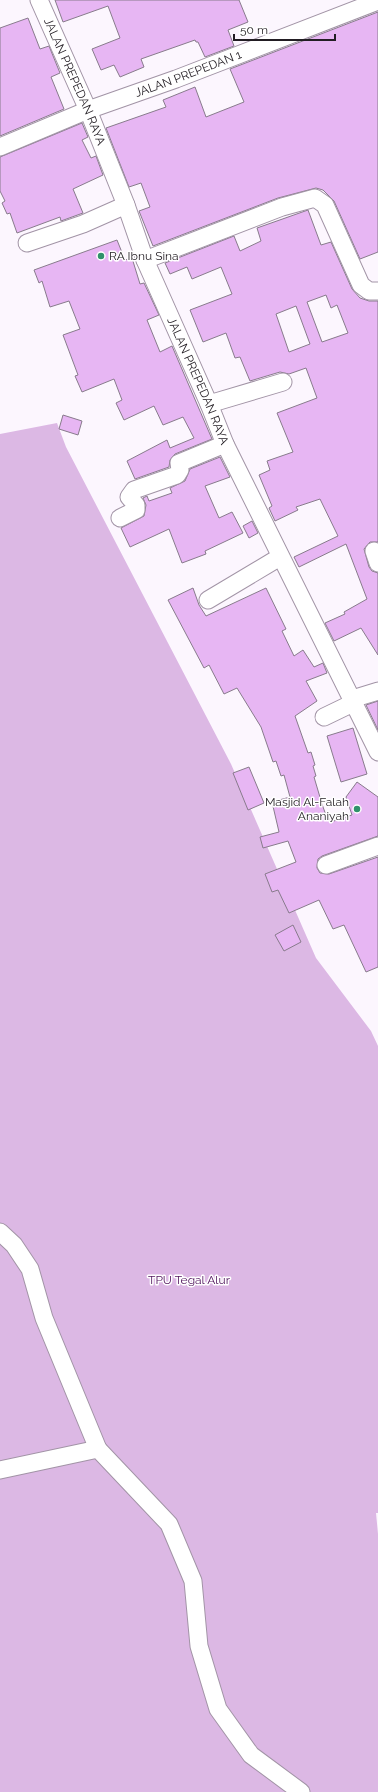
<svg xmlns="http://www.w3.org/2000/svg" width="378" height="1792" viewBox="0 0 378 1792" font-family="Raleway,sans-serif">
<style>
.green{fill:#dcb8e4}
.building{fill:#e7b6f3;stroke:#887b8c;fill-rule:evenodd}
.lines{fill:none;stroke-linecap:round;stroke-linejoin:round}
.minor-casing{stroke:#a294a6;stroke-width:19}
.minor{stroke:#fff;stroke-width:17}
.poi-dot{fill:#30916b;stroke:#fff;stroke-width:1.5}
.labels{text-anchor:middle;stroke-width:3;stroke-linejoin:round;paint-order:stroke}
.street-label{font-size:12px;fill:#221d23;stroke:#fff}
.poi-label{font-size:12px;fill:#221d23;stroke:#fff;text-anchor:start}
.park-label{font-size:12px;fill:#4f135c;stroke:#fff}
</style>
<rect width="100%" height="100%" fill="#fcf6fe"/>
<path class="green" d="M 57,423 L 66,447 L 231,764 L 316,958 L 371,1031 L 378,1046 L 378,1513 L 376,1513 L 378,1534 L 378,1792 L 0,1792 L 0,434 Z"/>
<path class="building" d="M 55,0 L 239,0 L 248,22 L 228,30 L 234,46 L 205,57 L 198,42 L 196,42 L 195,40 L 141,59 L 144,67 L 120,77 L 114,65 L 101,70 L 92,49 L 120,38 L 108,6 L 63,22 Z
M 378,12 L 378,252 L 360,259 L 334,201 L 323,190 L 316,188 L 278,198 L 153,246 L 139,211 L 150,207 L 141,183 L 129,187 L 106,128 L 166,107 L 163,100 L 195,87 L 206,117 L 244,102 L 230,69 Z
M 28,18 L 40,49 L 49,46 L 60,73 L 51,77 L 64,109 L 0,136 L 0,28 Z
M 82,123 L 88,137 L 82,140 L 91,158 L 96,156 L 103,175 L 73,189 L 83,213 L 61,221 L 60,217 L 17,233 L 10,213 L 7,214 L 2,203 L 5,201 L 0,191 L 0,157 Z
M 308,210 L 321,245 L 331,242 L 352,289 L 360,298 L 369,301 L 378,301 L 378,542 L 370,542 L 364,549 L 369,567 L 372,571 L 378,573 L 378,655 L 361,628 L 334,641 L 325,623 L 345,614 L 344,612 L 367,599 L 346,544 L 299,567 L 294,557 L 338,536 L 320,499 L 296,507 L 298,510 L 275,521 L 269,508 L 272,506 L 259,475 L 270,470 L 267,461 L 293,452 L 277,413 L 317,398 L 306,368 L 289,374 L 280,372 L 250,381 L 240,357 L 235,358 L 226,333 L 203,342 L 190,310 L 232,294 L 221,267 L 192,279 L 187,267 L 170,274 L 165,263 L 234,236 L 240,251 L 261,241 L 257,228 ZM 326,295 L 331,308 L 337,305 L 348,333 L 322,342 L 307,302 ZM 296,306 L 310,344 L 289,352 L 276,314 Z
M 117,240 L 125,260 L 132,258 L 140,284 L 144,283 L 159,315 L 147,320 L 160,352 L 172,346 L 212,439 L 175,454 L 170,460 L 169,467 L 135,479 L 127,461 L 167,440 L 170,448 L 194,438 L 183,417 L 163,425 L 154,406 L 124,420 L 116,403 L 122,400 L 114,379 L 82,392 L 75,376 L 78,375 L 63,335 L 80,329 L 69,301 L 50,307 L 42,281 L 39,283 L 34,270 Z
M 63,415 L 82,421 L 78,435 L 59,429 Z
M 220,457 L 230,477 L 205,486 L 219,518 L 232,512 L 243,533 L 205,551 L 206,554 L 182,563 L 169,529 L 130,547 L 121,528 L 144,516 L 146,505 L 143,498 L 147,496 L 149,501 L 172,493 L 170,488 L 185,481 L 190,469 Z
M 252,521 L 258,533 L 249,538 L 243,526 Z
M 193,588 L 199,605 L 206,616 L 266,588 L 286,629 L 282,631 L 294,656 L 303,650 L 314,667 L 323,663 L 327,673 L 306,681 L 317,701 L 295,716 L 308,753 L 311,752 L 315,765 L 313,766 L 316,776 L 314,777 L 322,804 L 328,821 L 332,815 L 334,821 L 352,815 L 346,797 L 357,782 L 378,797 L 378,836 L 322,856 L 318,859 L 317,868 L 320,873 L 329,874 L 378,857 L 378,967 L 366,972 L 344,925 L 333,929 L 319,900 L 289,913 L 278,890 L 272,892 L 265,874 L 296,862 L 288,841 L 263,848 L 260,837 L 279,832 L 272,802 L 290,797 L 284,775 L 281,776 L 276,761 L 273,762 L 261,727 L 237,688 L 224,694 L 209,665 L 204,668 L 168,600 Z
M 378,701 L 378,730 L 366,705 Z
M 353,728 L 367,774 L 341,782 L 327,736 Z
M 249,767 L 264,803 L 248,810 L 233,773 Z
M 293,925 L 301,942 L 284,951 L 275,935 Z"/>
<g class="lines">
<g class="minor-casing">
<g id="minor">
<path id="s1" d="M 39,0 L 88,110 L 126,205 L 145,260 L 209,404 L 225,444 L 378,752"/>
<path id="s2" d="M 0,147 L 88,110 L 176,79 L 378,1"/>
<path d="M 27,243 L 83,224 L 126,205"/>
<path d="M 145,260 L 282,207 L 315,198 L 325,205 L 361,285 L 369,291 L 378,291"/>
<path d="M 209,404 L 283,382"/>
<path d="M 120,518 L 136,510 L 136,505 L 129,497 L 134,490 L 177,475 L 180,470 L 179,463 L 225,444"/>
<path d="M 374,551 L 378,563"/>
<path d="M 208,600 L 280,557"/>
<path d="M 352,699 L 378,691"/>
<path d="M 324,717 L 353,703"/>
<path d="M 326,865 L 378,846"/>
<path d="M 0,1232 L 14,1245 L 30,1269 L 44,1318 L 98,1449"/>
<path d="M 0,1470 L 98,1449 L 169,1524 L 193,1581 L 199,1646 L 218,1709 L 251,1755 L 301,1792"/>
</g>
</g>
<use href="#minor" class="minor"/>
</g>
<g class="poi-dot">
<circle cx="101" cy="256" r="4"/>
<circle cx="357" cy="809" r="4"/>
</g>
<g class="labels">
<g class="street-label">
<text dy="4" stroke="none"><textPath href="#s2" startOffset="202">JALAN PREPEDAN 1</textPath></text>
<text dy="4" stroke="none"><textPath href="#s1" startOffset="89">JALAN PREPEDAN RAYA</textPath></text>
<text dy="4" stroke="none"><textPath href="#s1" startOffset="413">JALAN PREPEDAN RAYA</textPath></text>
</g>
<g class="poi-label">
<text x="109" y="260">RA Ibnu Sina</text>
<text x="349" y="806" text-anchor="end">Masjid Al-Falah<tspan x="349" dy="14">Ananiyah</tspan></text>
</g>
<g class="park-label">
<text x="189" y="1284">TPU Tegal Alur</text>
</g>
</g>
<path d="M234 34v6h101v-6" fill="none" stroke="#221d23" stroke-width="2"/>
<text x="240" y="34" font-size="12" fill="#221d23" stroke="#ffffff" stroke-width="3" paint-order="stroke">50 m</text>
</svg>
